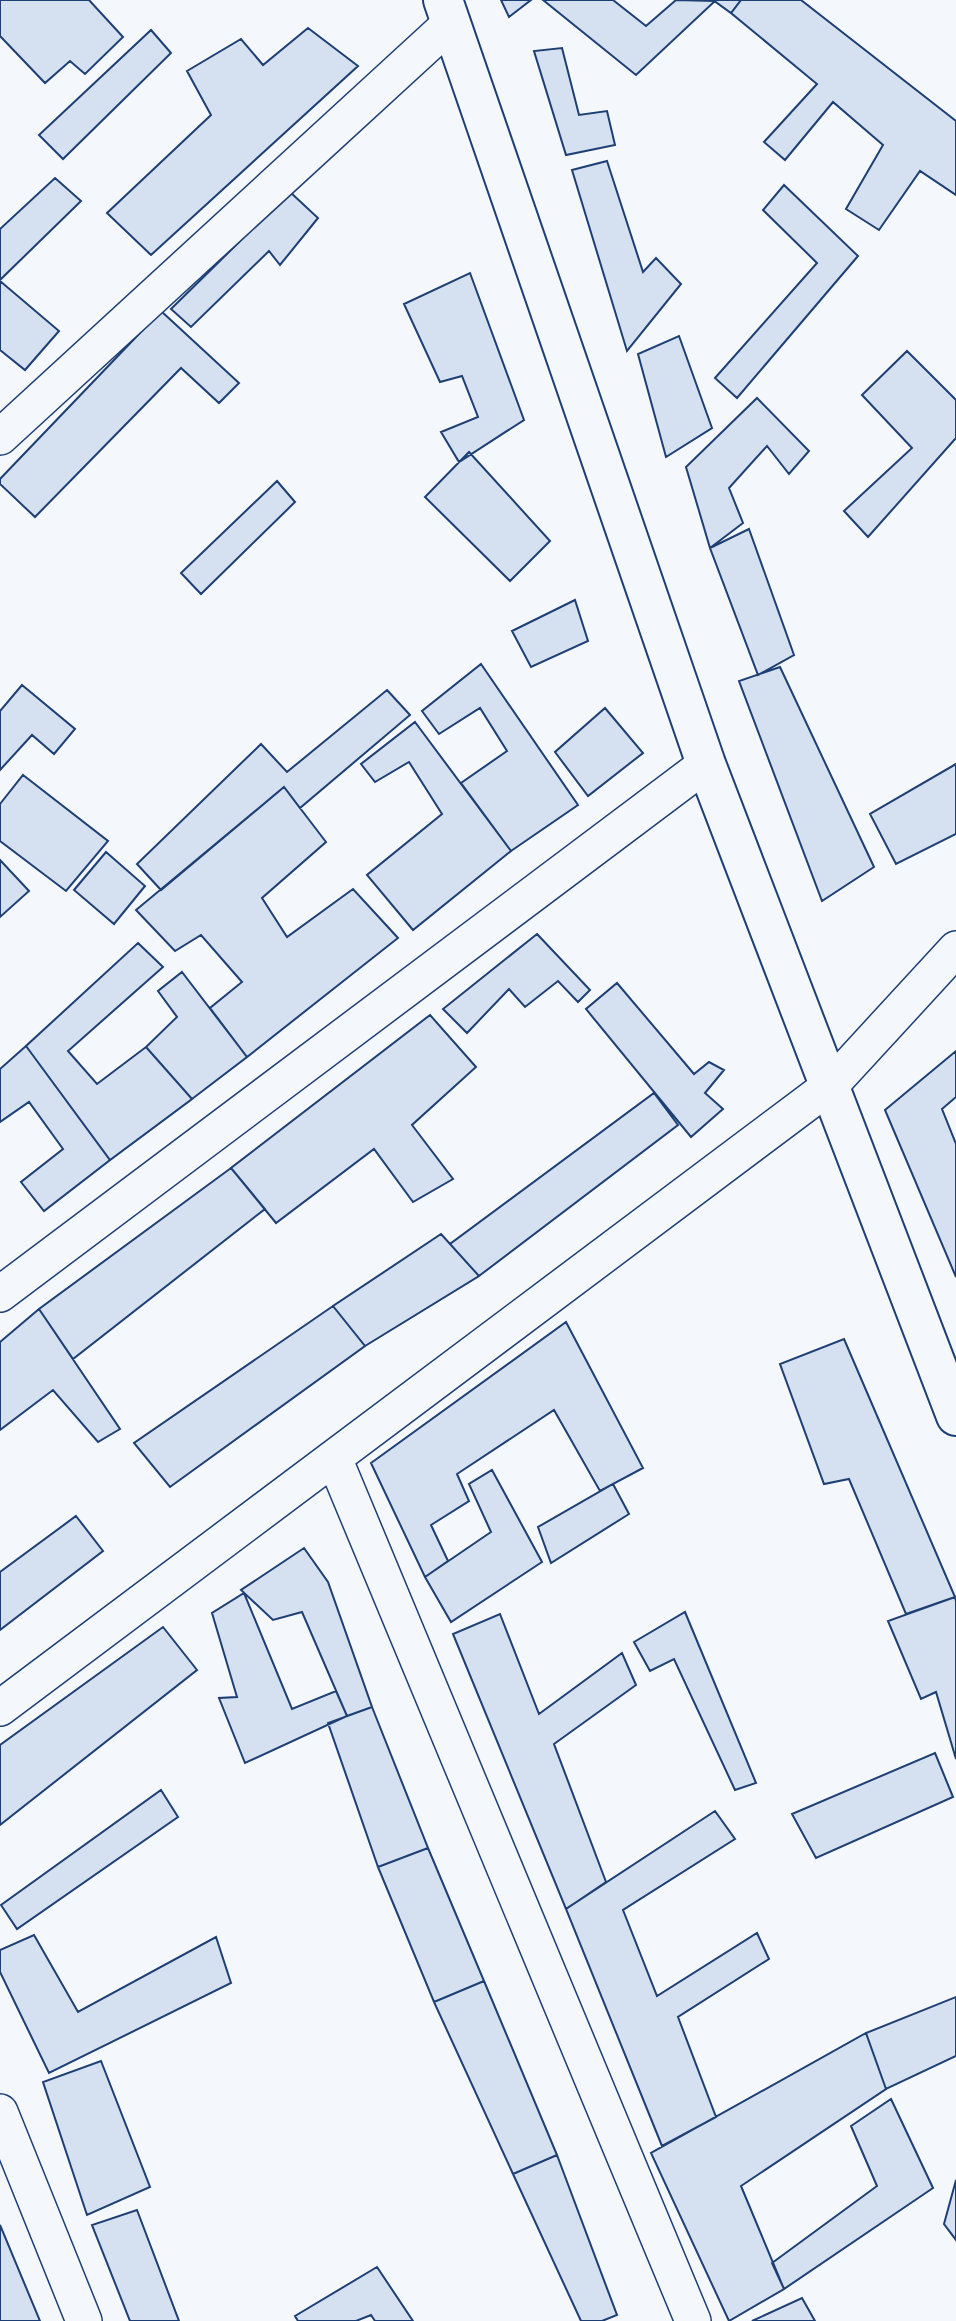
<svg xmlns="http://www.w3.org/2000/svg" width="956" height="2321" viewBox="0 0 956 2321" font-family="Montserrat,sans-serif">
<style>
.building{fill:#d5e0f0;stroke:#1d3f73;stroke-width:2}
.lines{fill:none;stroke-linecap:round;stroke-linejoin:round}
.street-casing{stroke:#1d3f73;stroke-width:38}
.secondary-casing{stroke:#1d3f73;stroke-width:42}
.street{stroke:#f4f7fb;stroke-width:35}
.secondary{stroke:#f4f7fb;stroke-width:38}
</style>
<rect width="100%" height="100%" fill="#f4f7fb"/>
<path class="building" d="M 0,0 L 89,0 L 123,37 L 85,74 L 70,61 L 45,83 L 0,36 Z
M 501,0 L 531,0 L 509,17 Z
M 543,0 L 613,0 L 646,26 L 676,0 L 715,1 L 636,75 Z
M 713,0 L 741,0 L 731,13 Z
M 741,0 L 801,0 L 956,121 L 956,195 L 920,171 L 879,230 L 846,209 L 883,145 L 833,102 L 785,160 L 764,142 L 817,84 L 731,13 Z
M 308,28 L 358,66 L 151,255 L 107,213 L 211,115 L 187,71 L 241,39 L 263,65 Z
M 151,30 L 171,53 L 63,159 L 39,135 Z
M 562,48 L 579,115 L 607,111 L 615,145 L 566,155 L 534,51 Z
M 607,161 L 643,272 L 656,258 L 681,284 L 627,351 L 572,170 Z
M 55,178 L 81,201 L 0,280 L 0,229 Z
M 784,185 L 858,256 L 737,398 L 715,378 L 817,263 L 763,210 Z
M 290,192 L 318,218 L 280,265 L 269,251 L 191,327 L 171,309 Z
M 470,273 L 524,420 L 459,462 L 441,432 L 478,417 L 462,376 L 440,382 L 404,304 Z
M 0,281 L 59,331 L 25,370 L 0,350 Z
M 161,311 L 239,383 L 219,403 L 181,368 L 35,517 L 0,484 L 0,479 Z
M 679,336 L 712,428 L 666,457 L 638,354 Z
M 907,351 L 956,400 L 956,438 L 868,537 L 844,511 L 912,448 L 862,395 Z
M 757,398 L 809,451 L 789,474 L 767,446 L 729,488 L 743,523 L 710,548 L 686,467 Z
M 469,452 L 550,541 L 510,581 L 425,497 Z
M 277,481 L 295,502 L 201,594 L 181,573 Z
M 749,529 L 794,655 L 758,675 L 710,548 Z
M 575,600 L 588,641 L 531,667 L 512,631 Z
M 481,664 L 578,805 L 511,851 L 461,783 L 507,751 L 480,708 L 439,734 L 422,711 Z
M 780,667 L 874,867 L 822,901 L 739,681 Z
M 22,685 L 75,729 L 54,754 L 32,735 L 0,770 L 0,711 Z
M 387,690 L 410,715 L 300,808 L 284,787 L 161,890 L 137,864 L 261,744 L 287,772 Z
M 605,708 L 643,753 L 588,796 L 555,752 Z
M 415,722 L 511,851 L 413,930 L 367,875 L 442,814 L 409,762 L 375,782 L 361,764 Z
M 956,764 L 956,834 L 896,864 L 870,814 Z
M 23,775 L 108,841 L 66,891 L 0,841 L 0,804 Z
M 284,787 L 326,842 L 262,898 L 287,937 L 353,889 L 398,938 L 247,1057 L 210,1008 L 242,982 L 201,935 L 175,951 L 136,910 Z
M 106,852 L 145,886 L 114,924 L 74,890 Z
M 0,860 L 29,891 L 0,917 Z
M 537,934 L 590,990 L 578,1002 L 558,981 L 525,1007 L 509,989 L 467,1033 L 443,1009 Z
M 138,943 L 163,967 L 68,1051 L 97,1084 L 146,1047 L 192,1099 L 110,1160 L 26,1046 Z
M 182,972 L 247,1057 L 192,1099 L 146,1047 L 177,1017 L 158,991 Z
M 617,983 L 694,1074 L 709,1062 L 724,1070 L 705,1093 L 723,1109 L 691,1137 L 586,1009 Z
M 430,1015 L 476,1067 L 412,1125 L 453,1179 L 413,1202 L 374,1149 L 276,1223 L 231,1168 Z
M 26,1046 L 110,1160 L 44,1211 L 21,1182 L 63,1149 L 29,1102 L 0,1122 L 0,1069 Z
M 956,1051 L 956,1097 L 942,1109 L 956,1144 L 956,1277 L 885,1110 Z
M 654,1093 L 678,1125 L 479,1276 L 450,1244 Z
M 231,1168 L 265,1209 L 73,1359 L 39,1309 Z
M 441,1234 L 479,1276 L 365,1346 L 333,1306 Z
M 333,1306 L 365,1346 L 170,1487 L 134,1443 Z
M 39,1309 L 120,1429 L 98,1442 L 53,1390 L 0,1430 L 0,1342 Z
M 566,1322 L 643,1468 L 600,1491 L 554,1410 L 457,1474 L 469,1501 L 431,1525 L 448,1561 L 425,1577 L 371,1463 Z
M 844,1339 L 955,1597 L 906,1614 L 849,1479 L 824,1484 L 780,1364 Z
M 492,1470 L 542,1562 L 451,1622 L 425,1577 L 491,1532 L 469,1484 Z
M 613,1484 L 629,1514 L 551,1563 L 538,1527 Z
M 76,1516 L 103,1551 L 0,1630 L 0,1572 Z
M 304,1548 L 328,1582 L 372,1707 L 347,1716 L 302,1612 L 273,1620 L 241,1590 Z
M 244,1593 L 292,1709 L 336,1691 L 347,1716 L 245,1763 L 219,1698 L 237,1697 L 212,1613 Z
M 955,1597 L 956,1601 L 956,1759 L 936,1692 L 921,1699 L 888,1621 Z
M 685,1612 L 756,1783 L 735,1790 L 674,1659 L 650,1671 L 634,1642 Z
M 500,1614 L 539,1714 L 622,1653 L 636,1685 L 554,1744 L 606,1882 L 566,1909 L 453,1634 Z
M 163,1627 L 197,1670 L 0,1825 L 0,1745 Z
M 372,1707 L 428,1848 L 378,1867 L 328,1723 Z
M 935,1753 L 953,1797 L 816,1858 L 792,1814 Z
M 161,1790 L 178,1817 L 17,1929 L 1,1905 Z
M 715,1811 L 735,1839 L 623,1910 L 657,1996 L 757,1933 L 769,1959 L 678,2017 L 716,2117 L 662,2146 L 566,1909 Z
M 428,1848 L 484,1981 L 434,2002 L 378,1867 Z
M 34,1935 L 78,2012 L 216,1937 L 231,1983 L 49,2073 L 0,1972 L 0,1950 Z
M 484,1981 L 557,2155 L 513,2174 L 434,2002 Z
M 956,1997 L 956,2056 L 886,2089 L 866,2033 Z
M 866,2033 L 886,2089 L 741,2186 L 784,2289 L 729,2321 L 651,2153 Z
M 101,2061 L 150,2187 L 87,2215 L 43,2082 Z
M 891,2099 L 933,2188 L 784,2289 L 772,2263 L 877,2186 L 851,2126 Z
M 557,2155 L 617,2315 L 602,2321 L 581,2321 L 513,2174 Z
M 956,2180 L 956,2240 L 944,2224 Z
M 137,2210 L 179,2321 L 130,2321 L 92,2225 Z
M 0,2225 L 40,2321 L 0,2321 Z
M 377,2267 L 413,2321 L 375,2321 L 371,2315 L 356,2321 L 298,2321 L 295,2316 Z
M 802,2298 L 815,2321 L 752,2321 Z"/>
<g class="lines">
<g class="street-casing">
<path id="street" d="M 0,437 L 451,23
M 0,1294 L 706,764
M 334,1458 L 693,2321
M 0,1708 L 831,1085 L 956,949
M 0,2112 L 84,2321"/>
</g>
<g class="secondary-casing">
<path id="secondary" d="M 443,0 L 706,764 L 956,1416"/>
</g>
<use href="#street" class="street"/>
<use href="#secondary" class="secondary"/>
</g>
</svg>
